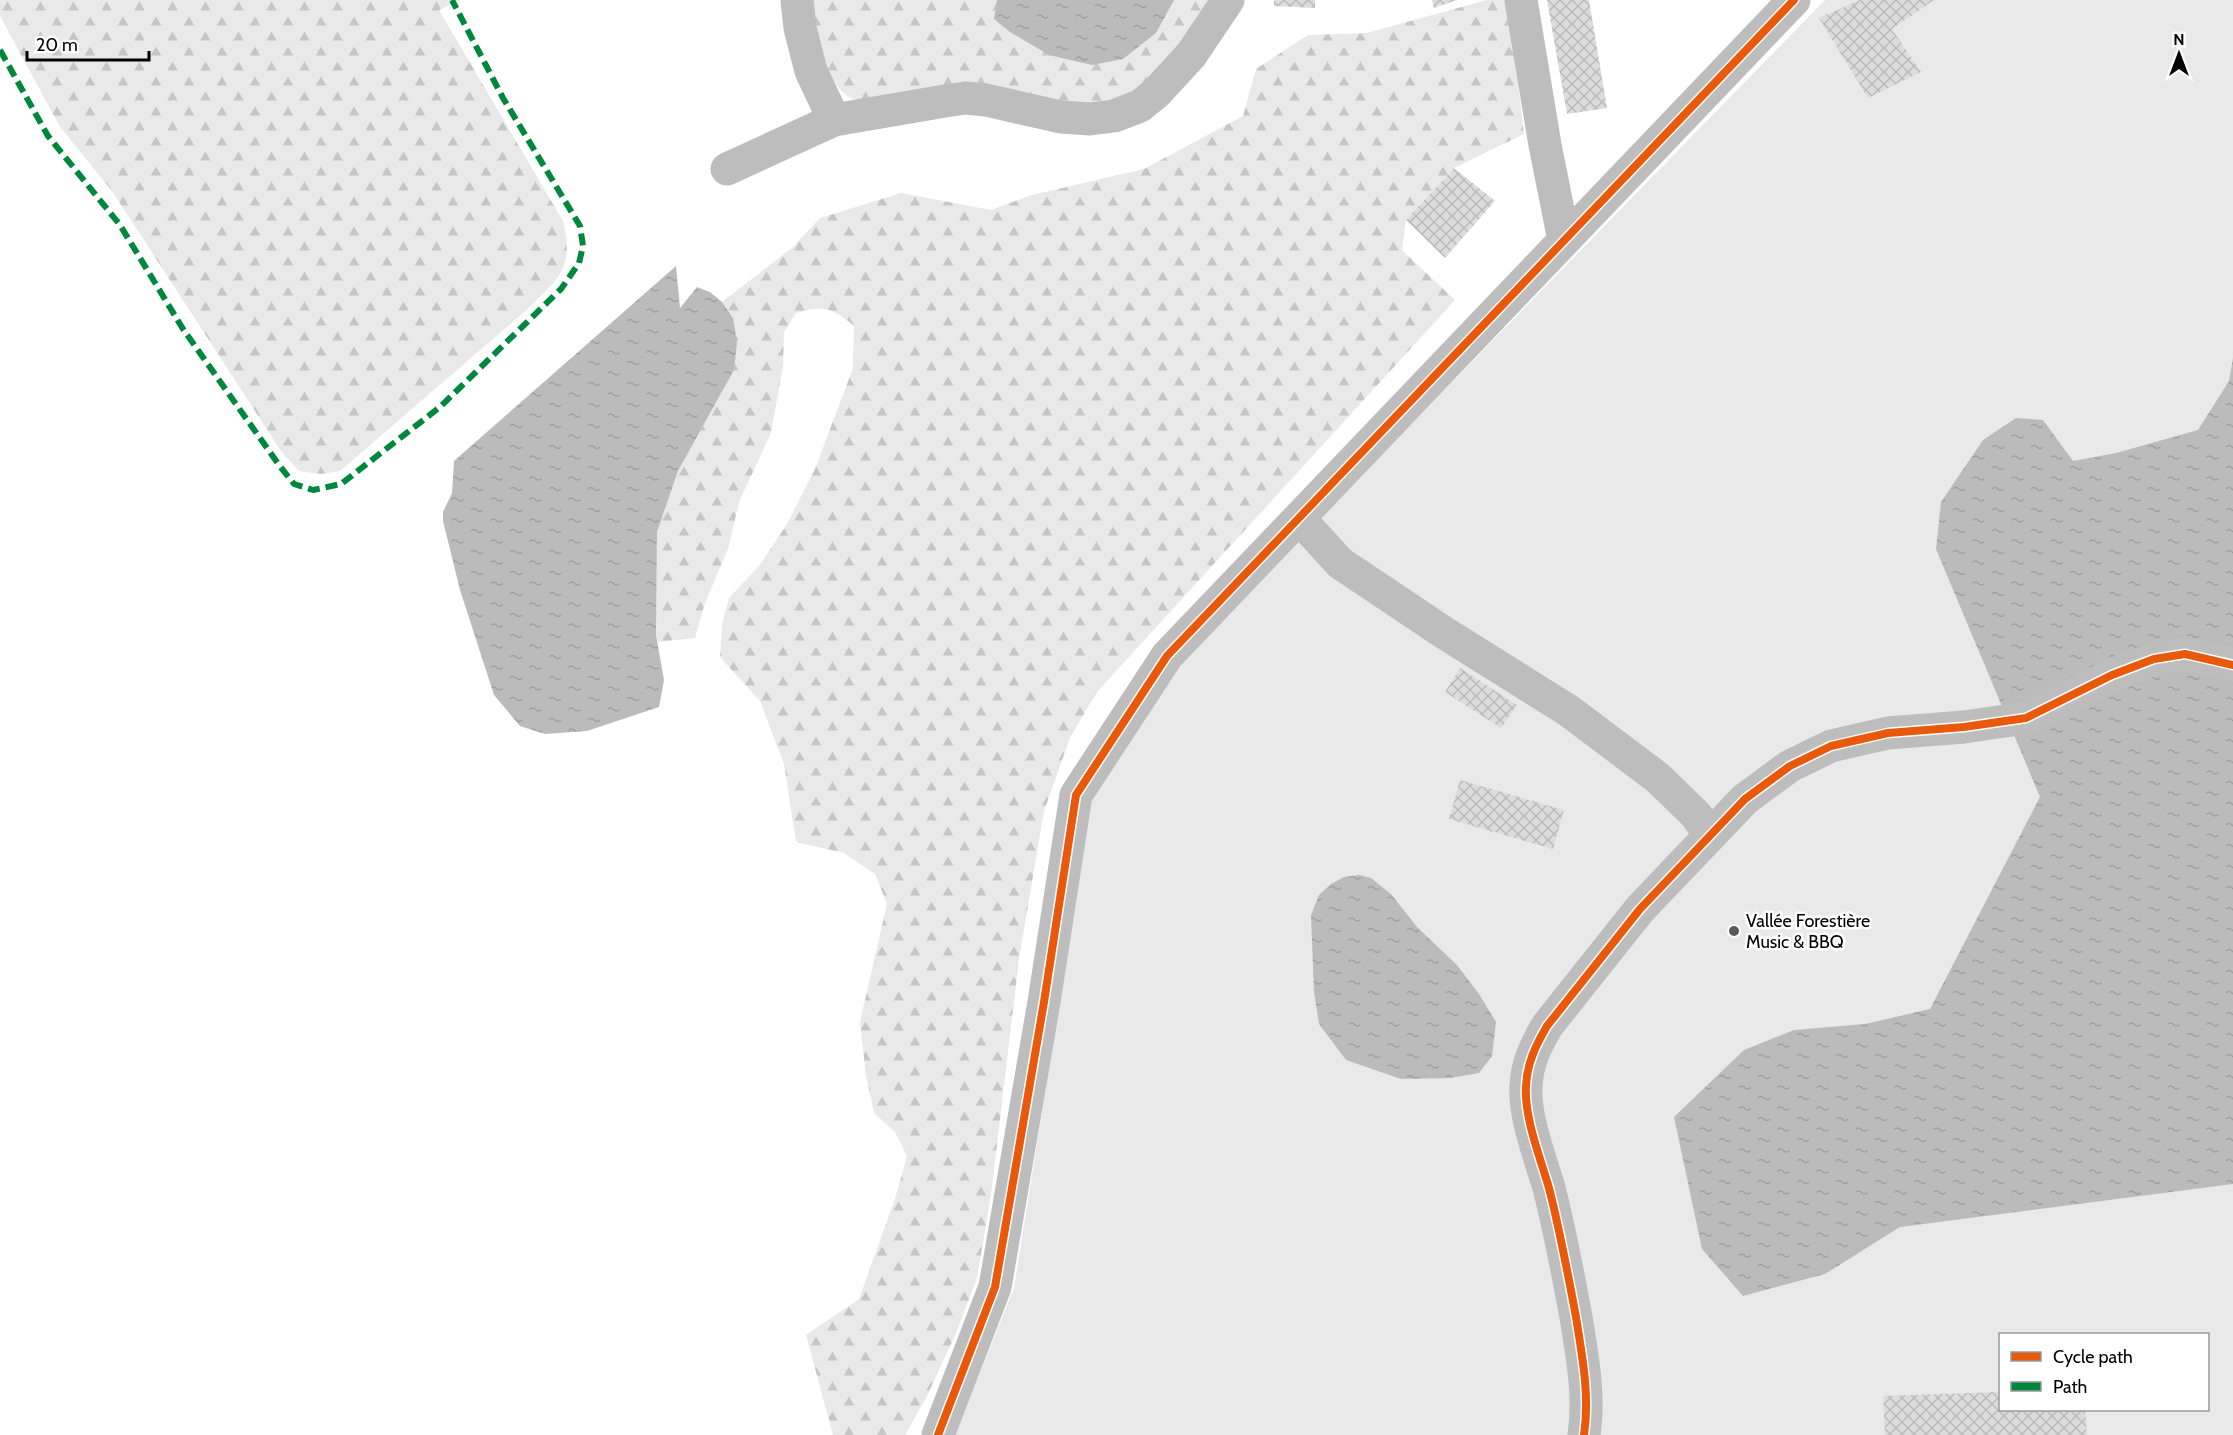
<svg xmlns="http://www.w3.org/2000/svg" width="2233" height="1435" viewBox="0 0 2233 1435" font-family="Cabin,sans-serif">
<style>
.green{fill:#e9e9e9;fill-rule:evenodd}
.forest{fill:url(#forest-firs)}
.water{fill:url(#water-ripples)}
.building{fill:url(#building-cross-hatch)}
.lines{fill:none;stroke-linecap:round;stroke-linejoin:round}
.street{stroke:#bdbdbd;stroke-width:33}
.quiet{stroke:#00873e;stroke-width:6;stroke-dasharray:12 6;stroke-linecap:butt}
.cycleway-casing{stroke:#fff;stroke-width:11}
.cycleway{stroke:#e8590c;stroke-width:8}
.poi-dot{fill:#595959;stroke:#fff;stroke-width:2}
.labels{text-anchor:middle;stroke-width:5;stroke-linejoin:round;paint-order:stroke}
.poi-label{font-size:18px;fill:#000;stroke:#fff;text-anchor:start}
</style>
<defs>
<pattern id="forest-firs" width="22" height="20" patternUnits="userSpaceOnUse" patternTransform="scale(1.5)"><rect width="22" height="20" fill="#e9e9e9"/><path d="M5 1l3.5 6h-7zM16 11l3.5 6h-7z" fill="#c6c6c6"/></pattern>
<pattern id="water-ripples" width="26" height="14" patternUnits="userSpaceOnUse" patternTransform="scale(1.5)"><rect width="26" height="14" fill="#bbb"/><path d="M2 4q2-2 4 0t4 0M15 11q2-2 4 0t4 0" fill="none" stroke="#9f9f9f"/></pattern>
<pattern id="building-cross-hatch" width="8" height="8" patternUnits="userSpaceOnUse" patternTransform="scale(1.5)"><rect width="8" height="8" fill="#dcdcdc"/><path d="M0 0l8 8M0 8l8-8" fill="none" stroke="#bbb"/></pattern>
</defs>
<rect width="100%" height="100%" fill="#fff"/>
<path class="green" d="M 1825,0 L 2233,0 L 2233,1435 L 955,1435 L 1014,1288 L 1093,793 L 1179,662 ZM 2000,1334 L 2208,1334 L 2208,1410 L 2000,1410 Z"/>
<path class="forest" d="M 0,0 L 460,0 L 439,10 L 563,221 C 574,268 561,275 530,307 L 340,471 L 321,474 L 299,471 L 281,451 L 112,191 L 60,127 L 0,16 Z
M 809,0 L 1219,0 L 1127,103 L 867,103 C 861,101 854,100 849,97 C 823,81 816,28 809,0 Z
M 1487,0 L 1508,0 L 1524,134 L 1454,168 L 1406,220 L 1402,250 L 1455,300 L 1096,693 L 1070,738 L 1044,811 L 1019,959 L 991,1195 L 977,1278 L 957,1331 L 927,1396 L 905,1435 L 833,1435 L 806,1335 L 859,1299 L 895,1199 L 907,1156 L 895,1132 L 874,1113 L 866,1076 L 860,1022 L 887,904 L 875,874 L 844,853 L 796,842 L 784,764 L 760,701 L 720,657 L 722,624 L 729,598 L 760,565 L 787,524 L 815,469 L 853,368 L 854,326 C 833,308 824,305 796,313 L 784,332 L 783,366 L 771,433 L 739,502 L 728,549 L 705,603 L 695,638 L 657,642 L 656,635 L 657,532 L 678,471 L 734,370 L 733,318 L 722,302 L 793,247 L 820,218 L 901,193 L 991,210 L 1032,195 L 1144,169 L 1243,116 L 1256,69 L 1308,35 L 1367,33 Z"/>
<path class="water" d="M 997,0 L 1174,0 L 1156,33 L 1123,59 L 1092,65 L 1049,55 L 1010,32 L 994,19 Z
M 676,266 L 680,308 L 697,287 L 710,292 L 722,302 L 733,318 L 737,342 L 734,370 L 678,471 L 657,532 L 656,635 L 664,680 L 659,707 L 587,731 L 545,734 L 520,726 L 494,695 L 460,590 L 443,521 L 443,512 L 452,493 L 454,461 Z
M 2233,358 L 2233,1184 L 1900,1227 L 1825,1274 L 1743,1296 L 1702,1249 L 1674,1117 L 1744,1050 L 1794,1030 L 1865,1024 L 1930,1009 L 2040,797 L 1936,549 L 1941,502 L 1983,440 L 2016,418 L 2043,420 L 2073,461 L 2116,453 L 2198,430 L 2229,381 Z
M 1359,875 L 1371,878 L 1391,894 L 1417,927 L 1457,965 L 1479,994 L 1496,1022 L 1492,1056 L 1479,1073 L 1450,1078 L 1401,1079 L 1346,1060 L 1319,1024 L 1314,992 L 1311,915 L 1319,895 L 1331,884 L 1344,877 Z"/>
<path class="building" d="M 1274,0 L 1315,0 L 1315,8 L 1274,6 Z
M 1432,0 L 1457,0 L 1434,8 Z
M 1547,0 L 1589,0 L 1607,108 L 1567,114 Z
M 1860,0 L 1934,0 L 1892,29 L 1921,72 L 1868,98 L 1819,18 Z
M 1454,168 L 1495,201 L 1445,258 L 1406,220 Z
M 1460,668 L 1517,705 L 1501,728 L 1445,692 Z
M 1460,780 L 1564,810 L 1553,849 L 1449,819 Z
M 2000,1392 L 2000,1410 L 2085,1410 L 2087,1435 L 1885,1435 L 1883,1396 Z"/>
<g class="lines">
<path class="street" d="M 797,0 L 800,28 L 811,71 L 834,120
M 1521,0 L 1545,145 L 1564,240
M 727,169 L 834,120 L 945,101 L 966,98 L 986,100 L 1061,117 L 1090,119 L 1114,116 L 1140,106 L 1156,93 L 1191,55 L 1228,0
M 1299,518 L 1340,563 L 1443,632 L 1569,711 L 1658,778 L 1696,815 L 1710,835
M 938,1435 L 995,1287 L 1044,1002 L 1076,795 L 1167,656 L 1794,0
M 1584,1435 C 1590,1395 1582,1356 1576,1317 C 1568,1274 1560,1231 1549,1188 C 1540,1157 1524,1117 1526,1086 C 1527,1063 1536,1045 1547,1026 L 1640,909 L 1745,799 L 1790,766 L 1831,746 L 1888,733 L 1964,727 L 2026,718 L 2112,675 L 2154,659 L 2185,654 L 2233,665"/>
<path class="quiet" d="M 0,50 L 48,136 L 120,225 L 183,329 L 279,465 L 294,484 L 313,490 L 341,484 L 440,407 L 561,289 L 579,263 L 583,246 L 580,226 L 503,98 L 452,0"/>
<g class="cycleway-casing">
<path id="cycleway" d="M 938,1435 L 995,1287 L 1044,1002 L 1076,795 L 1167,656 L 1794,0
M 1584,1435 C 1590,1395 1582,1356 1576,1317 C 1568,1274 1560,1231 1549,1188 C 1540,1157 1524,1117 1526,1086 C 1527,1063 1536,1045 1547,1026 L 1640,909 L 1745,799 L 1790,766 L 1831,746 L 1888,733 L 1964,727 L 2026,718 L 2112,675 L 2154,659 L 2185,654 L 2233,665"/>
</g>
<use href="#cycleway" class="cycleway"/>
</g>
<circle class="poi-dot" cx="1734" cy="931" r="6"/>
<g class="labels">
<g class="poi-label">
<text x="1746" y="927">Vallée Forestière<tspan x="1746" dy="21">Music &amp; BBQ</tspan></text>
</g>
</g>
<rect x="1999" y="1333" width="210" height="78" fill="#ffffff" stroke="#999999" stroke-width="1.5"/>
<rect x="2011" y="1352" width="30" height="9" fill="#e8590c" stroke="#999999" stroke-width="1.5"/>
<text x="2053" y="1363" font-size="18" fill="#000000">Cycle path</text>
<rect x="2011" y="1382" width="30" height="9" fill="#00873e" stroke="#999999" stroke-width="1.5"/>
<text x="2053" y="1393" font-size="18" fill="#000000">Path</text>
<g transform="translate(2179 54)" stroke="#ffffff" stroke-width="4.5" paint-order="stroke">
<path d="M0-4.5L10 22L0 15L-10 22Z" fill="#000000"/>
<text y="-9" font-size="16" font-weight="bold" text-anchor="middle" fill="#000000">N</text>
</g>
<path d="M27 51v9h122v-9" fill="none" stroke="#000000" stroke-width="3"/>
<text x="36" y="51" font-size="18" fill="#000000" stroke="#ffffff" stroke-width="4.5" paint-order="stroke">20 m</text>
</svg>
